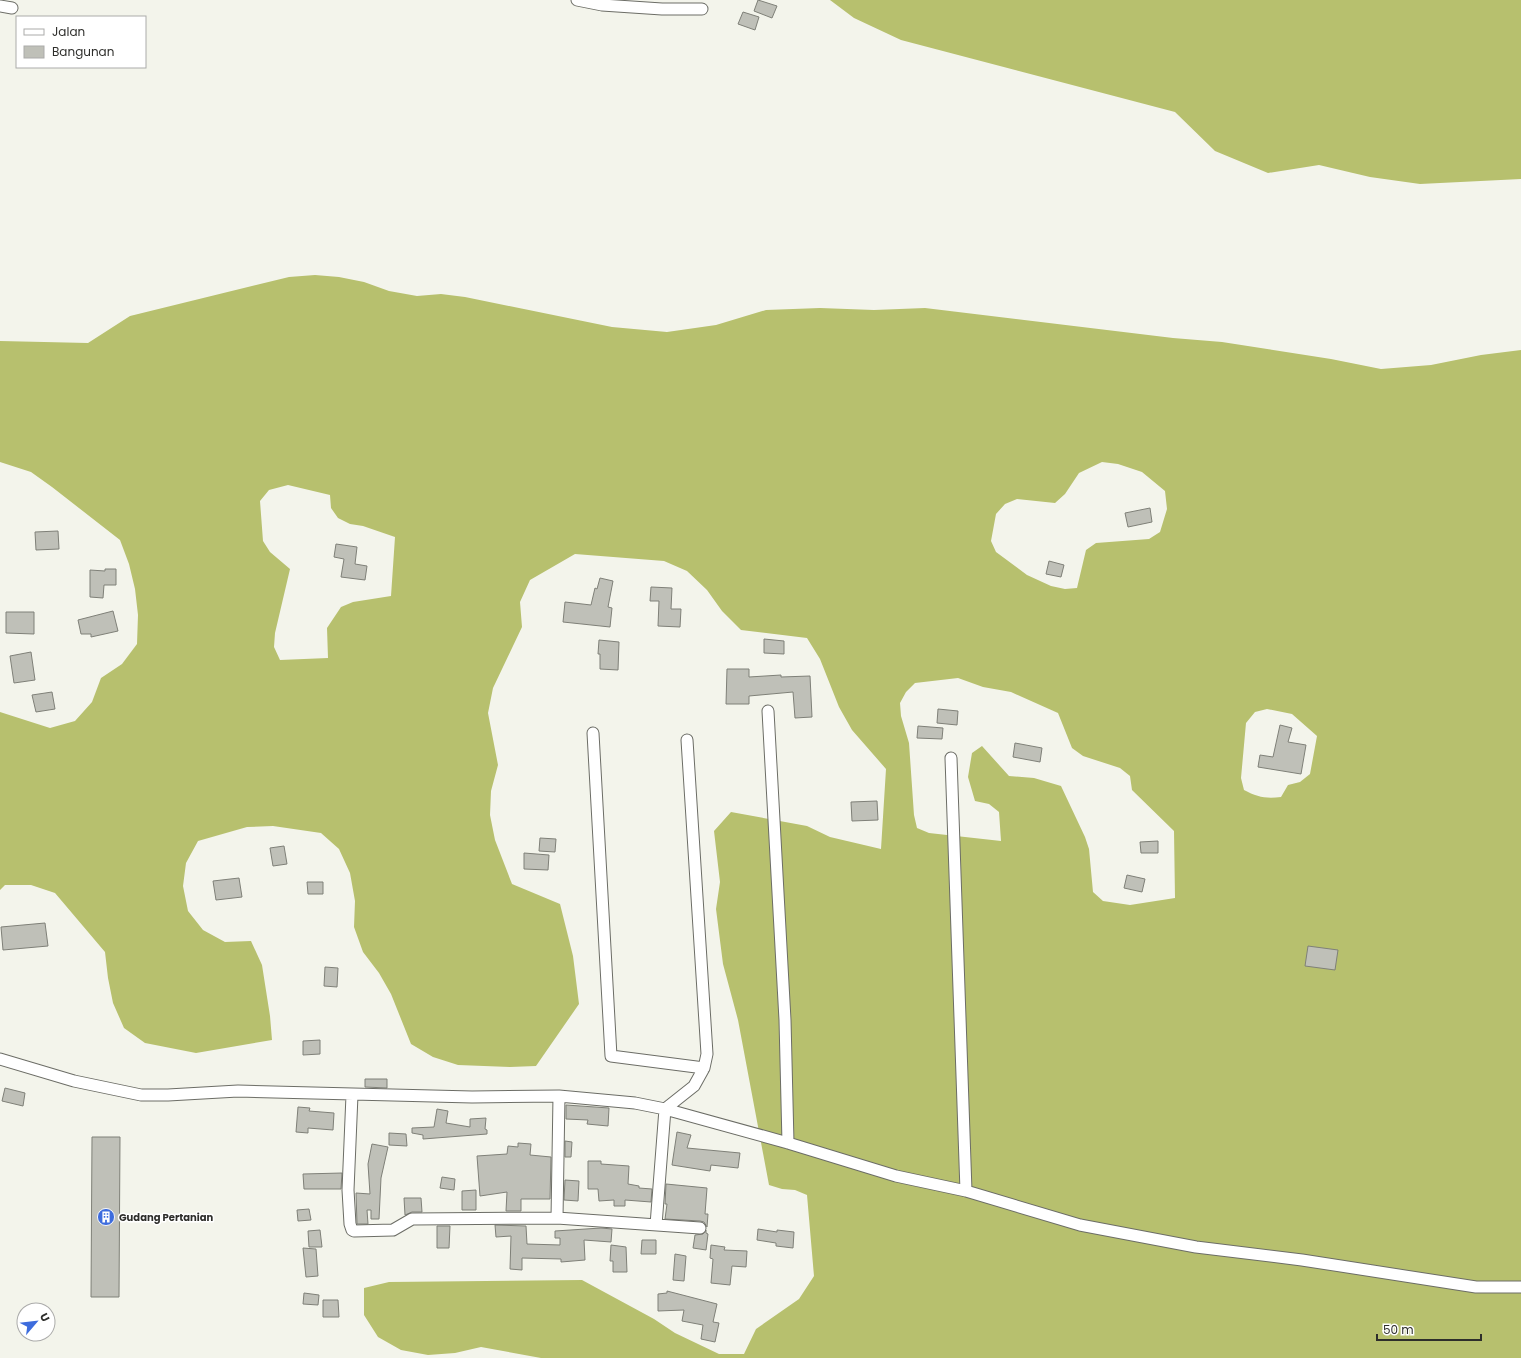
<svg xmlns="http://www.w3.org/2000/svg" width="1521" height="1358" viewBox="0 0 1521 1358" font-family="Poppins,sans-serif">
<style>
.forest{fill:#b7c06e;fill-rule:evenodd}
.building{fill:#bfc0b8;stroke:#7f8078}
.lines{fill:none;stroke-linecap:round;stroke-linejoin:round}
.street-casing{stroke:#6c6d66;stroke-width:13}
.street{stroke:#fff;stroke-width:11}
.labels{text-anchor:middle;stroke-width:3;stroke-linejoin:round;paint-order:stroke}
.poi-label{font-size:10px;font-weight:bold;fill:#2e2e2b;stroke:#fff;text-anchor:start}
</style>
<rect width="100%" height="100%" fill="#f3f4eb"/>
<path class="forest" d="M 830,0 L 1521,0 L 1521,179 L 1420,184 L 1370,177 L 1319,165 L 1268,173 L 1215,151 L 1175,112 L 901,40 L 854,18 Z
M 315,275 L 339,277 L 364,282 L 389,291 L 417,296 L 441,294 L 465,297 L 612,327 L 667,332 L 716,325 L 766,310 L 820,308 L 874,310 L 925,308 L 1173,338 L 1222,342 L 1331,359 L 1381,369 L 1431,365 L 1481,355 L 1521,350 L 1521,1358 L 541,1358 L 481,1347 L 455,1353 L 428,1355 L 401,1350 L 378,1337 L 364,1315 L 364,1288 L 389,1282 L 582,1280 L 654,1319 L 675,1333 L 719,1354 L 744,1354 L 756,1329 L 799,1299 L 814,1276 L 807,1195 L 795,1190 L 782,1189 L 769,1185 L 738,1020 L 723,964 L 716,909 L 720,882 L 714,831 L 731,812 L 807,826 L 830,837 L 881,849 L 886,769 L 852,730 L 839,707 L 820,659 L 807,638 L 741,630 L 722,611 L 707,590 L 687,571 L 664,561 L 575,554 L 530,580 L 520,602 L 522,627 L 493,688 L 488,713 L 498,765 L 491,791 L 490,815 L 495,840 L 512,884 L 560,904 L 573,956 L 579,1004 L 536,1066 L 510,1067 L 458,1065 L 433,1057 L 411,1044 L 391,994 L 379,973 L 363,952 L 354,927 L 355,901 L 350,873 L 339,849 L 321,833 L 273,826 L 247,827 L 198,841 L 186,863 L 183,886 L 188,911 L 203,930 L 225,942 L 251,941 L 262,965 L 270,1016 L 272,1040 L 196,1053 L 145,1043 L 124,1028 L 113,1003 L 108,978 L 105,952 L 55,893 L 31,885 L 5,885 L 0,890 L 0,712 L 50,728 L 75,721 L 92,702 L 101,678 L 122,664 L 137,644 L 138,615 L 135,589 L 129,564 L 120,540 L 52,487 L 31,472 L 0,462 L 0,341 L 88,343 L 130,316 L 289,277 ZM 1102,462 L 1118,464 L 1142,472 L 1165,491 L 1167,509 L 1160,532 L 1149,539 L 1096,543 L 1086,550 L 1077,588 L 1065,589 L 1051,586 L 1027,575 L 996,552 L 991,541 L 996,514 L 1005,504 L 1017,499 L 1055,503 L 1065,494 L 1079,473 ZM 288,485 L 330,495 L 331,508 L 338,518 L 350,524 L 363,526 L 395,537 L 391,596 L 353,602 L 341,607 L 327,628 L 328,658 L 280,660 L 274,647 L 275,633 L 290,569 L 270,552 L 263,541 L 260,501 L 269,490 ZM 958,678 L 983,687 L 1011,692 L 1058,713 L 1072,748 L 1083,756 L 1120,768 L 1130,776 L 1132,790 L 1174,831 L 1175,898 L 1130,905 L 1103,901 L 1093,892 L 1089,849 L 1085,837 L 1061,786 L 1034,778 L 1009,776 L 982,746 L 972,753 L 968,777 L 975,801 L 989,804 L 999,812 L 1001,841 L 929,833 L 917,828 L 914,815 L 909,743 L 901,716 L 900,703 L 906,692 L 915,683 ZM 1267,709 L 1292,714 L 1317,736 L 1310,774 L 1300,782 L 1288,785 L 1281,797 C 1266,799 1257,797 1244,790 L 1241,778 L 1246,723 L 1255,712 Z"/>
<path class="building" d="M 758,0 L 777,6 L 772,18 L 754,11 Z
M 743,12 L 759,17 L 755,30 L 738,24 Z
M 1150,508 L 1152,522 L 1128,527 L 1125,513 Z
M 58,531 L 59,549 L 36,550 L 35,532 Z
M 336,544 L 357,547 L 355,564 L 367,566 L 365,580 L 341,577 L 344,559 L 334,557 Z
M 1049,561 L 1064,565 L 1061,577 L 1046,574 Z
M 105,569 L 116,569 L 116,585 L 104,585 L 103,598 L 90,597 L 90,570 L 105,571 Z
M 600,578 L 613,581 L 608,607 L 612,608 L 610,627 L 563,622 L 565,602 L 591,605 L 595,588 L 597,589 Z
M 651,587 L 672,588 L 671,609 L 681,609 L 680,627 L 658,626 L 659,601 L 650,601 Z
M 113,611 L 118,631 L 91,637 L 91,634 L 81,634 L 78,620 Z
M 6,612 L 34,612 L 34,634 L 6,633 Z
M 764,639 L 784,641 L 784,654 L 764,653 Z
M 599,640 L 619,642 L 618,670 L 600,669 L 600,654 L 598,654 Z
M 31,652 L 35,680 L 14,683 L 10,656 Z
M 727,669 L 749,669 L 749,677 L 781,675 L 781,677 L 810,676 L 812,717 L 795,718 L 793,692 L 749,696 L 749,704 L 726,704 Z
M 52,692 L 55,709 L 36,712 L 32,695 Z
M 938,709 L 958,711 L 957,725 L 937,723 Z
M 1280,725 L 1292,728 L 1288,742 L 1306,745 L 1301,774 L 1258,767 L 1260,755 L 1273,757 Z
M 918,726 L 943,728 L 942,739 L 917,738 Z
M 1015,743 L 1042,748 L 1040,762 L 1013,757 Z
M 877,801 L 878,820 L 852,821 L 851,802 Z
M 540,838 L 556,839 L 555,852 L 539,851 Z
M 1158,841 L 1158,853 L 1141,853 L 1140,842 Z
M 284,846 L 287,864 L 273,866 L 270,848 Z
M 524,853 L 549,855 L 548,870 L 524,869 Z
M 1127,875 L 1145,879 L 1142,892 L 1124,888 Z
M 239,878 L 242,897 L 216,900 L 213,881 Z
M 307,882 L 323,882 L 323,894 L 308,894 Z
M 45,923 L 48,946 L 3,950 L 1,927 Z
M 1308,946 L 1338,950 L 1335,970 L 1305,966 Z
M 325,967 L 338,968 L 337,987 L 324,986 Z
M 320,1040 L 320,1054 L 303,1055 L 303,1041 Z
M 365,1079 L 387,1079 L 387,1088 L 365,1087 Z
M 5,1088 L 25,1093 L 23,1106 L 2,1101 Z
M 566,1105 L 609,1108 L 608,1126 L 587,1124 L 588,1120 L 566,1119 Z
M 298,1107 L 310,1108 L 309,1111 L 334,1113 L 333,1130 L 308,1128 L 308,1133 L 296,1132 Z
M 437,1109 L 448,1111 L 446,1123 L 470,1127 L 470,1119 L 486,1118 L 485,1129 L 487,1130 L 487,1134 L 423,1139 L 423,1135 L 412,1133 L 412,1128 L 434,1127 Z
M 677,1132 L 691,1135 L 687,1148 L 740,1153 L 738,1168 L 711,1165 L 710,1171 L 672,1165 Z
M 389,1133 L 406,1134 L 407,1146 L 389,1145 Z
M 92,1137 L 120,1137 L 119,1297 L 91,1297 Z
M 565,1141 L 572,1142 L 571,1157 L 565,1157 Z
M 518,1143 L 531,1144 L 530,1155 L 551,1157 L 550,1199 L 521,1199 L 521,1211 L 506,1211 L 507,1192 L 480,1196 L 477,1156 L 507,1154 L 508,1146 L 518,1147 Z
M 372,1144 L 388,1147 L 381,1178 L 379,1219 L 371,1219 L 371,1210 L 367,1210 L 368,1224 L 357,1224 L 356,1193 L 370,1194 L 368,1164 Z
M 588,1161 L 601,1161 L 601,1164 L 629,1166 L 628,1184 L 639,1186 L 639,1188 L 652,1189 L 651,1202 L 625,1200 L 625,1206 L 614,1206 L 614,1200 L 599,1201 L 598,1189 L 588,1189 Z
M 342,1173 L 341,1189 L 304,1189 L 303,1174 Z
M 442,1177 L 455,1179 L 454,1190 L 440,1188 Z
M 565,1180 L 579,1181 L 578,1201 L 564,1200 Z
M 666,1184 L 707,1188 L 705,1214 L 708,1214 L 707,1227 L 704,1222 L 700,1221 L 665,1219 L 667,1204 L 665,1204 Z
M 476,1190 L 476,1210 L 462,1210 L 462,1191 Z
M 404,1198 L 421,1198 L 422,1212 L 412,1212 L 405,1215 Z
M 309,1209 L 311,1220 L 298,1221 L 297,1210 Z
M 495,1225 L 526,1226 L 527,1244 L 560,1245 L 560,1238 L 555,1238 L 555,1231 L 601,1228 L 612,1229 L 611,1242 L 584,1240 L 585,1260 L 561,1262 L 561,1259 L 522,1258 L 522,1270 L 510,1269 L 511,1236 L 496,1237 Z
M 437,1226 L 450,1226 L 449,1248 L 437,1248 Z
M 758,1229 L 777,1232 L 777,1230 L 794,1232 L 793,1248 L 776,1246 L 776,1243 L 757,1240 Z
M 320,1230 L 322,1247 L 309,1247 L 308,1231 Z
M 706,1230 L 706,1233 L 708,1234 L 706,1250 L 693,1248 L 695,1235 L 703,1234 Z
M 642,1240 L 656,1240 L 656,1254 L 641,1254 Z
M 611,1245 L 626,1247 L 627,1272 L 613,1272 L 613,1261 L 610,1261 Z
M 711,1245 L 725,1247 L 724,1250 L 747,1251 L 746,1267 L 732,1266 L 730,1285 L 711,1283 L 713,1259 L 710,1258 Z
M 303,1248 L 316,1249 L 318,1276 L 306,1277 Z
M 675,1254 L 686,1256 L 684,1281 L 673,1280 Z
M 667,1291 L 717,1304 L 713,1322 L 719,1323 L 715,1342 L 701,1339 L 703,1325 L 682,1321 L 684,1310 L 658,1311 L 658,1294 L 667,1293 Z
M 304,1293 L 319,1295 L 318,1305 L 303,1304 Z
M 323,1300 L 338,1300 L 339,1317 L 323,1317 Z"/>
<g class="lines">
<g class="street-casing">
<path id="street" d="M 577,0 L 602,5 L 662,9 L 702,9
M 0,6 L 12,8
M 768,711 L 785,1020 L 788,1143
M 593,733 L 611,1056 L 704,1068
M 951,758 L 966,1191
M 0,1059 L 74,1081 L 141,1095 L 168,1095 L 238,1091 L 472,1097 L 559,1096 L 635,1103 L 665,1109 L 788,1143 L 896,1176 L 966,1191 L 1080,1225 L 1196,1247 L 1302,1260 L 1476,1287 L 1521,1287
M 352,1095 L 348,1190 L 350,1224 L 352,1230 L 354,1231 L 393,1230 L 412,1219 L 557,1218 L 700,1228
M 557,1218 L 559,1096
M 656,1225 L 665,1109 L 694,1086 L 704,1068 L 707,1054 L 687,740"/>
</g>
<use href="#street" class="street"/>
</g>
<defs>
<g id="building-disc" transform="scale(0.9)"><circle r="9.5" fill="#3d6cdd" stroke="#fff"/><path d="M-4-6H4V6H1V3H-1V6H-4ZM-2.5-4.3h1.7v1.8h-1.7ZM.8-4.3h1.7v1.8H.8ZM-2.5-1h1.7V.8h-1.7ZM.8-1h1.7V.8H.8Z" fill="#fff"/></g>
</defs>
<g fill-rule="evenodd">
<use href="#building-disc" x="106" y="1217"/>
</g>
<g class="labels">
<g class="poi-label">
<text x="119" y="1221">Gudang Pertanian</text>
</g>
</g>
<rect x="16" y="16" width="130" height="52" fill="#ffffff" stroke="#ababaa"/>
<rect x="24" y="29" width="20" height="6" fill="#ffffff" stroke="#ababaa"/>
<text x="52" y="36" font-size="12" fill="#2e2e2b">Jalan</text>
<rect x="24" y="46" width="20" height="12" fill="#bfc0b8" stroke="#ababaa"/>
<text x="52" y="56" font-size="12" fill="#2e2e2b">Bangunan</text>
<g transform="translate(36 1322) rotate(62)"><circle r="19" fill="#ffffff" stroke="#ababaa"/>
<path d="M0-3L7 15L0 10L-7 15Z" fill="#3d6cdd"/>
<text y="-6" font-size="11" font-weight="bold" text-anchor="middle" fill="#2e2e2b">U</text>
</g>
<path d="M1377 1334v6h104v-6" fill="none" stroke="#2e2e2b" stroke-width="2"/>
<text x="1383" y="1334" font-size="12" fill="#2e2e2b" stroke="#ffffff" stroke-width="3" paint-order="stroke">50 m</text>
</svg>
